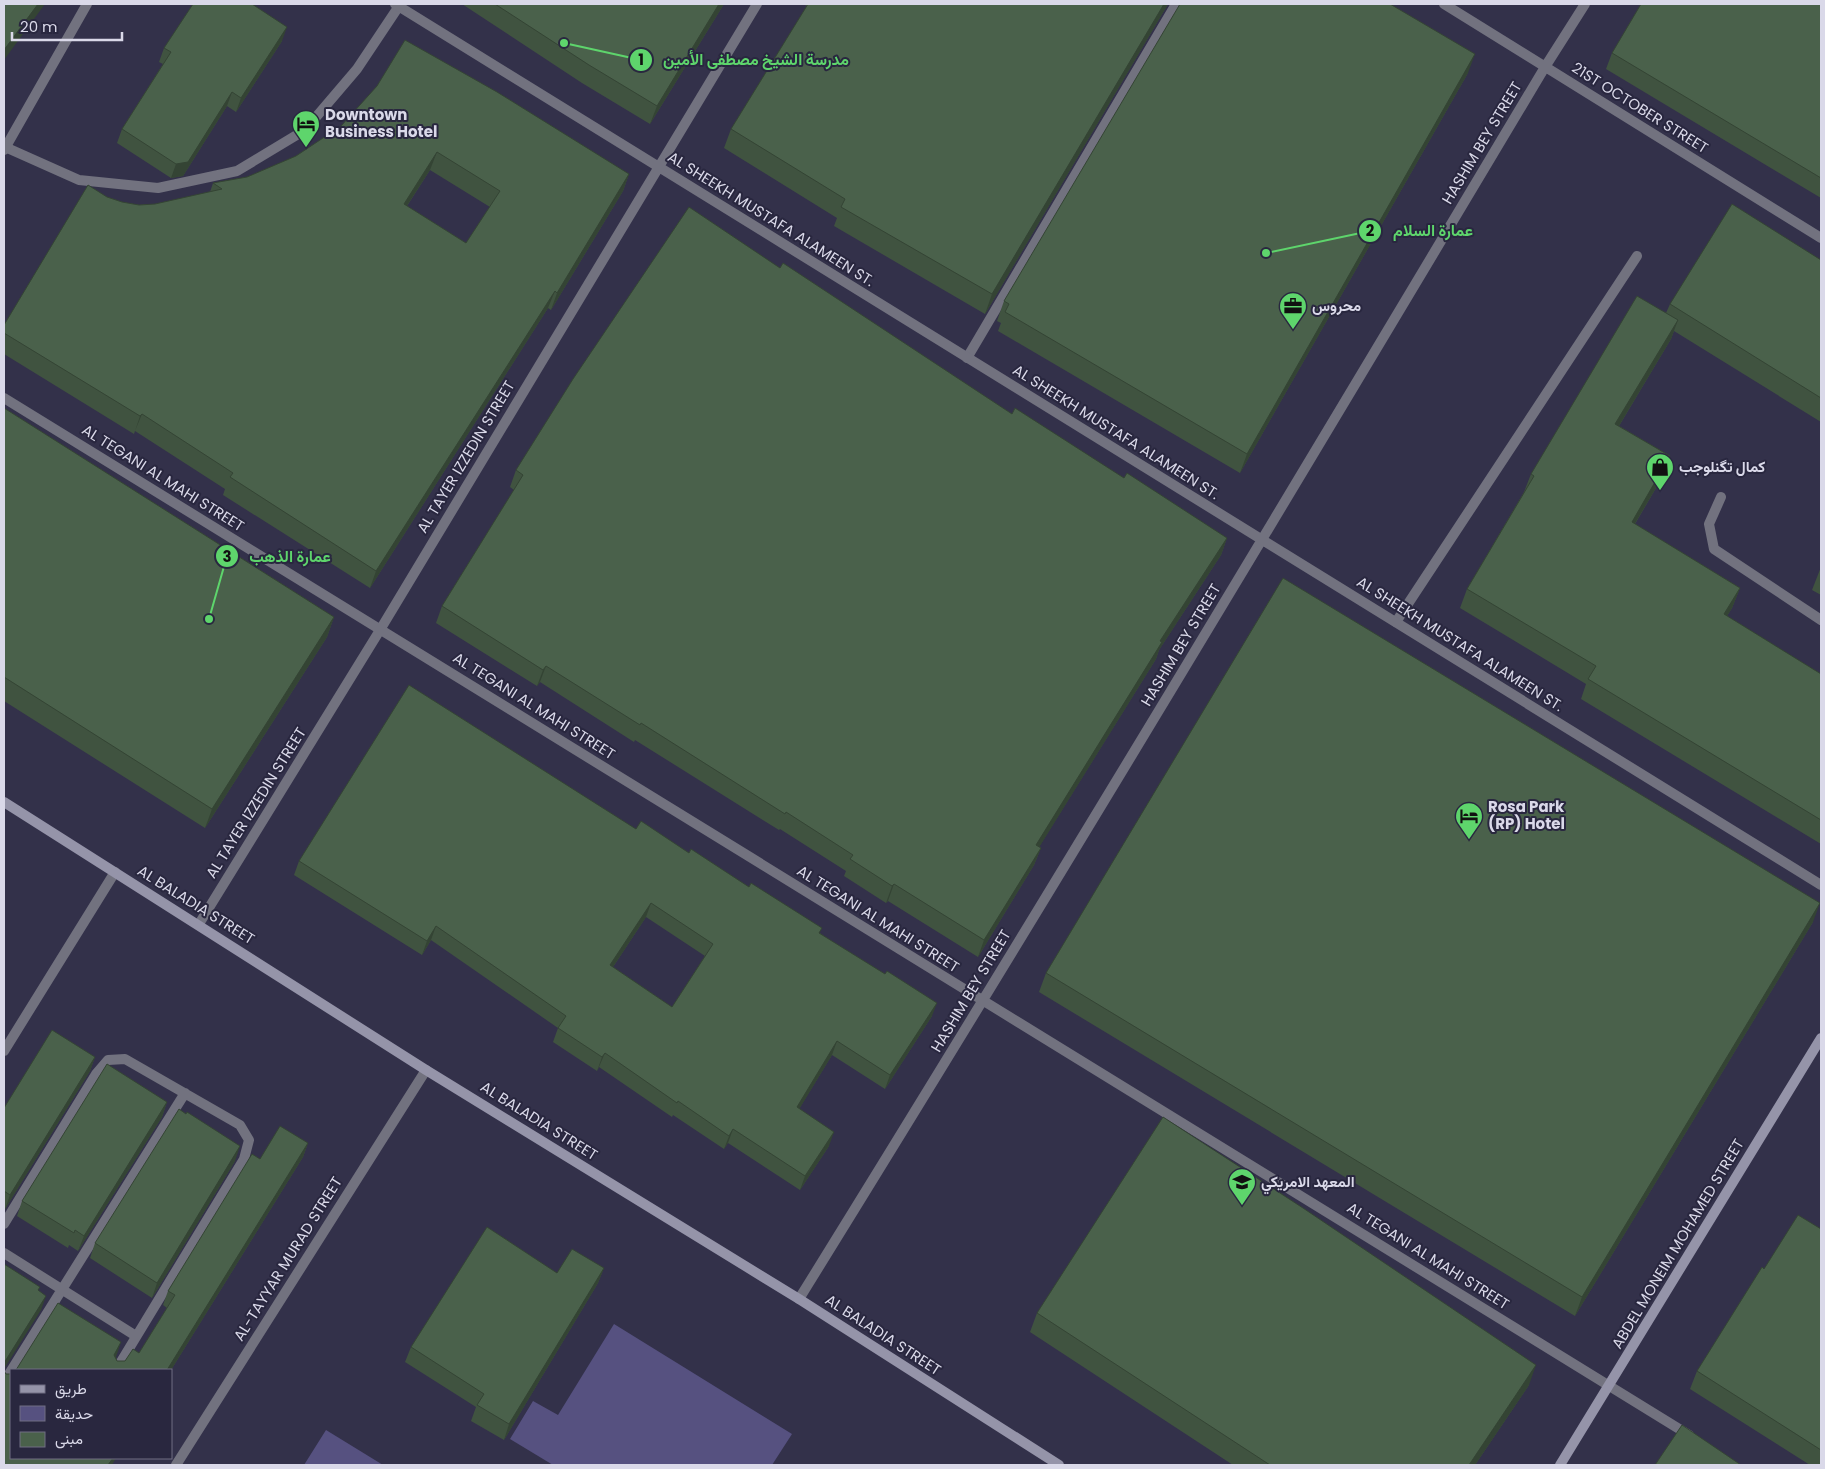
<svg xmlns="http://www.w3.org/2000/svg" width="1825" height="1469" viewBox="0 0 1825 1469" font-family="Poppins,Vazirmatn,sans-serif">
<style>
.green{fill:#565180}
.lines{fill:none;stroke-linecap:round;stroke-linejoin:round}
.lane{stroke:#72727f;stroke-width:10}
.street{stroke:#72727f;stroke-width:10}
.secondary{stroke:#9594a9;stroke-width:10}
.wall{fill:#405340;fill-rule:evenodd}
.shaded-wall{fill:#344434}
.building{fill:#4a614b;stroke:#344434;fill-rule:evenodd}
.labels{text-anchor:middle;stroke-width:4;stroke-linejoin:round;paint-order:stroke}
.street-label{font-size:15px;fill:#dad9e9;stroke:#29273f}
.poi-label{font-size:15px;font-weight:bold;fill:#dad9e9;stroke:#29273f;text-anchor:start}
.leader{fill:none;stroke:#5ed56c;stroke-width:2}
.callout-dot{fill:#5ed56c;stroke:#29273f;stroke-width:2}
.mark-label{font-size:15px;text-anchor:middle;font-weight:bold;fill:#111}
.callout-label{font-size:16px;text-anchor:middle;font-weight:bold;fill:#5ed56c;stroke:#29273f;stroke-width:4;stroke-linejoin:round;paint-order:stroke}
</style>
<rect width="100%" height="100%" fill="#33314a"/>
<path class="green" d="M 614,1324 L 792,1434 L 772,1465 L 553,1465 L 510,1439 L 533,1401 L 558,1415 Z
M 326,1430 L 383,1465 L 304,1465 Z"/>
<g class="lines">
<path class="lane" d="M 5,147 L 79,180 L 158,188 L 237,171 L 305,130 L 357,69 L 399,6
M 967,358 L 1176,4
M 1721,497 L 1709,524 L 1714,549 L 1821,620
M 1396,622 L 1637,256
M 4,1051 L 115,872
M 4,1224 L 96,1074 L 108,1060 L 125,1059 L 240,1125 L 249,1140 L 244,1159 L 116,1370
M 4,1253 L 136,1336
M 4,1382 L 185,1093"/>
<path class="street" d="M 395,4 L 1821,885
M 1444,4 L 1821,238
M 4,150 L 87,4
M 4,398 L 1689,1435
M 199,924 L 380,630 L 757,4
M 799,1299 C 1052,891 1299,479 1545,67 L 1585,4
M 176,1465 L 426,1070"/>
<path class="secondary" d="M 4,802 L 426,1070 L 799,1299 L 1059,1465
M 1560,1465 L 1821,1038"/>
</g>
<path class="wall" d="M 462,4 L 724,4 L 650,124 L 582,83 Z
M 806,4 L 1168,4 L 985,314 L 834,226 L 837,218 L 724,148 L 731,129 L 807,6 L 805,5 Z
M 1821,4 L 1821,198 L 1606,69 L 1612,53 Z
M 282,41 L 236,112 L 227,106 L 183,176 L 171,178 L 117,143 L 122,129 L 163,64 L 159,62 L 164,48 Z
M 1468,73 L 1240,473 L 998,331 L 1001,323 L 997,321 L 1004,301 Z
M 341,126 L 629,174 L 623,191 L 551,310 L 548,308 L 370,588 L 223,495 L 225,489 L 135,431 L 134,434 L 4,354 L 4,325 L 107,197 L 122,202 L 139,205 L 155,204 L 210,192 L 213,183 L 247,177 L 296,156 ZM 430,170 L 490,207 L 466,243 L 407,206 Z
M 1821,260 L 1821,422 L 1674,331 L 1671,339 L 1619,426 L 1670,456 L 1663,476 L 1635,524 L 1740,588 L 1732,608 L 1727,616 L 1821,674 L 1821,844 L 1581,699 L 1586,684 L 1460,608 L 1467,589 L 1524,492 L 1531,474 L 1666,313 L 1670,304 Z
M 780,268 L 1012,414 L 1124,478 L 1227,538 L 1221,555 L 1159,650 L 1156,659 L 1039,847 L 1041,848 L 1034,865 L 978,957 L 888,901 L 886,903 L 844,876 L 846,871 L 780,829 L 779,830 L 635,740 L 634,742 L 540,682 L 537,686 L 436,623 L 442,606 L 514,490 L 510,487 L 516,470 Z
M 4,408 L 334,617 L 327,637 L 205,828 L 4,701 Z
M 1821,567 L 1821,595 L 1812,590 Z
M 636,829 L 689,853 L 749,887 L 820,933 L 932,1016 L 885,1089 L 832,1055 L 799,1109 L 829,1146 L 800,1190 L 728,1143 L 724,1149 L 673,1115 L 672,1117 L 599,1067 L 597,1071 L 553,1042 L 558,1028 L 431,940 L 422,955 L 294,875 L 299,861 ZM 646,917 L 705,956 L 672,1007 L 613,967 Z
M 1813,922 L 1575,1316 L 1039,992 L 1046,973 Z
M 95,1057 L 90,1071 L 5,1209 L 4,1208 L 4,1108 Z
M 167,1102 L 162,1117 L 78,1251 L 69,1245 L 68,1248 L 17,1216 L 22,1201 Z
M 308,1143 L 303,1157 L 171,1370 L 16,1370 L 116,1357 L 117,1361 L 125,1361 L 139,1353 L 167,1308 L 163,1305 L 168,1291 L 260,1159 Z
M 235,1161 L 152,1298 L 90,1258 L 95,1243 Z
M 1821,1229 L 1821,1465 L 1810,1465 L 1690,1389 L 1697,1371 L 1764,1269 Z
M 604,1268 L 598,1283 L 504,1440 L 471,1421 L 476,1407 L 405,1362 L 411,1347 L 557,1273 Z
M 1037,1313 L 1529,1385 L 1475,1465 L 1233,1465 L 1030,1332 Z"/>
<path class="shaded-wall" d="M 38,4 L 45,4 L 4,60 L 4,50 Z
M 719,4 L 724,4 L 650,124 L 657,106 Z
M 1164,4 L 1168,4 L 985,314 L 992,294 Z
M 287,27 L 282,41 L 236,112 L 241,98 Z
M 1475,54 L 1468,73 L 1240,473 L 1247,454 Z
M 232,92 L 227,106 L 183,176 L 171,178 L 176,164 Z
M 437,152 L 430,170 L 397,221 L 404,204 Z
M 629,174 L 623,191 L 551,310 L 557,293 Z
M 555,291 L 548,308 L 370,588 L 376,571 Z
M 1678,320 L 1671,339 L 1608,444 L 1615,424 Z
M 142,414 L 135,431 L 134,434 L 140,416 Z
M 1670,456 L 1663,476 L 1624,542 L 1632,522 Z
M 1227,538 L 1221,555 L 1159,650 L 1156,659 L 1030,862 L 1036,845 L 1160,641 Z
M 1740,588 L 1732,608 L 1716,634 L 1724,614 Z
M 334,617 L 327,637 L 205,828 L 212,809 Z
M 546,666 L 540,682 L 537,686 L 543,670 Z
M 1041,848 L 1034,865 L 978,957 L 984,940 Z
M 894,884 L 888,901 L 886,903 L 892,886 Z
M 651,903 L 646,917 L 605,979 L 610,965 Z
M 1820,903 L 1813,922 L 1575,1316 L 1582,1297 Z
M 436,926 L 431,940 L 422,955 L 427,941 Z
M 937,1003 L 932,1016 L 885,1089 L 890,1075 Z
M 837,1041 L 832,1055 L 792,1121 L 797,1107 Z
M 605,1053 L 599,1067 L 597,1071 L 602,1057 Z
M 95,1057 L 90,1071 L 5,1209 L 10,1195 Z
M 167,1102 L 162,1117 L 78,1251 L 84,1236 Z
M 733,1129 L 728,1143 L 724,1149 L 729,1136 Z
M 834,1132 L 829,1146 L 800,1190 L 805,1176 Z
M 308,1143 L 303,1157 L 171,1370 L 167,1370 Z
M 240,1146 L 235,1161 L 152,1298 L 157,1283 Z
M 604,1268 L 598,1283 L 504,1440 L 509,1424 Z
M 46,1296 L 41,1310 L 4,1369 L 4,1363 Z
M 121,1342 L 116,1357 L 109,1369 L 114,1355 Z
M 1536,1365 L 1529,1385 L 1475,1465 L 1469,1465 Z
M 113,1458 L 116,1458 L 112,1465 L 108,1465 Z"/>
<path class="building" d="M 4,4 L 38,4 L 4,50 Z
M 193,4 L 252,4 L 287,27 L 241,98 L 232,92 L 188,162 L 176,164 L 122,129 L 171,52 L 164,48 Z
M 495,4 L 719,4 L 657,106 L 589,65 Z
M 808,4 L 1164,4 L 992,294 L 841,207 L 845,199 L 731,129 Z
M 1180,4 L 1390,4 L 1475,54 L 1247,454 L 1005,312 L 1009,304 L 1004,301 Z
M 1641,4 L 1821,4 L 1821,178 L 1612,53 Z
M 405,40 L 497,92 L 629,174 L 557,293 L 555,291 L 376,571 L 230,477 L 233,473 L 142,414 L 140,416 L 4,333 L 4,325 L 88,185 L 107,197 L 122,202 L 139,205 L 155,204 L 222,189 L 213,183 L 247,177 L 296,156 L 341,126 L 377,86 ZM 437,152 L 500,191 L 466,243 L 404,204 Z
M 1732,204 L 1821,260 L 1821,398 L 1670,304 Z
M 689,207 L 780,268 L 783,263 L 1012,414 L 1015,408 L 1124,478 L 1127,473 L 1227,538 L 1160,641 L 1162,642 L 1036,845 L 1041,848 L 984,940 L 894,884 L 892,886 L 850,859 L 853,855 L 786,812 L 785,814 L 641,723 L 640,725 L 546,666 L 543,670 L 442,606 L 523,475 L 516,470 L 573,379 Z
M 1637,296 L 1678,320 L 1615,424 L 1670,456 L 1632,522 L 1740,588 L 1724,614 L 1821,674 L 1821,820 L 1588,679 L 1596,666 L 1467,589 L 1534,476 L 1531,474 Z
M 4,408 L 334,617 L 212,809 L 4,677 Z
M 1283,578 L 1820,903 L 1582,1297 L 1046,973 Z
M 409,685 L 636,829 L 641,821 L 689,853 L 691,849 L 749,887 L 751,883 L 822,928 L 819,933 L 885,974 L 887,971 L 937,1003 L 890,1075 L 837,1041 L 797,1107 L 834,1132 L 805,1176 L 733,1129 L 729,1136 L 678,1101 L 677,1103 L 605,1053 L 602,1057 L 558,1028 L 566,1016 L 436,926 L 427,941 L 299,861 ZM 651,903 L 713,944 L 672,1007 L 610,965 Z
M 52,1030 L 95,1057 L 10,1195 L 4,1191 L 4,1108 Z
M 107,1064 L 167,1102 L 84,1236 L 75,1230 L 74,1233 L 22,1201 Z
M 179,1109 L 186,1114 L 187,1112 L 240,1146 L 157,1283 L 95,1243 Z
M 1163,1117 L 1303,1208 L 1536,1365 L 1469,1465 L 1270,1465 L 1037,1313 Z
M 280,1126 L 308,1143 L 167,1370 L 16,1370 L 58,1303 L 121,1342 L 114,1355 L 117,1361 L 125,1361 L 133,1349 L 139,1353 L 175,1295 L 168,1291 L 252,1154 L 260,1159 Z
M 1798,1215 L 1821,1229 L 1821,1450 L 1697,1371 L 1762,1267 L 1764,1269 Z
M 487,1227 L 557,1273 L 572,1249 L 604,1268 L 509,1424 L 477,1405 L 484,1394 L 411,1347 Z
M 4,1264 L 40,1287 L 38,1290 L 46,1296 L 4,1363 Z
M 4,1371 L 6,1374 L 11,1374 L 11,1458 L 113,1458 L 108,1465 L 4,1465 Z
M 1682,1425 L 1741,1465 L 1655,1465 Z"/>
<defs>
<g id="hotel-pin" transform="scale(1.4375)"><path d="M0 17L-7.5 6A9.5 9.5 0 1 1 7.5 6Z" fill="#5ed56c" stroke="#29273f"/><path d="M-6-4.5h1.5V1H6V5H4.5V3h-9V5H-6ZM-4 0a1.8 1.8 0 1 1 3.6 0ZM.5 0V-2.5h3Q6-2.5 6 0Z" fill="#111"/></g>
<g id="office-pin" transform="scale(1.4375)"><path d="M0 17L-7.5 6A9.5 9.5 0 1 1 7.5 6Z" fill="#5ed56c" stroke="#29273f"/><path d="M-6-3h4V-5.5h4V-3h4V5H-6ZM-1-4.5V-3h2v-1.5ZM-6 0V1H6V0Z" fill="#111"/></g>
<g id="shop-pin" transform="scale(1.4375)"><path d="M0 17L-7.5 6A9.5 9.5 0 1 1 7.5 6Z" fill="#5ed56c" stroke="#29273f"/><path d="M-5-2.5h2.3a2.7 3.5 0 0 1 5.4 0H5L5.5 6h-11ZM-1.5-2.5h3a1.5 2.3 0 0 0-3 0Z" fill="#111"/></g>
<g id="school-pin" transform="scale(1.4375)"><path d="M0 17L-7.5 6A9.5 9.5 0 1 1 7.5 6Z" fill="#5ed56c" stroke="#29273f"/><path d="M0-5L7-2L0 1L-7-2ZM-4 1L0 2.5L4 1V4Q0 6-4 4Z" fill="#111"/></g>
</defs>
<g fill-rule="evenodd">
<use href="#hotel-pin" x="306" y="124"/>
<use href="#office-pin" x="1293" y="306"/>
<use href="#shop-pin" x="1660" y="467"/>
<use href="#hotel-pin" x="1469" y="816"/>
<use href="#school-pin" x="1242" y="1182"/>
</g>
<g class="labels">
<g class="street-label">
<text transform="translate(1640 108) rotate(32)" y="5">21ST OCTOBER STREET</text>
<text transform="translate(1482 143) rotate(-59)" y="5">HASHIM BEY STREET</text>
<text transform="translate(771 219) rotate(32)" y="5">AL SHEEKH MUSTAFA ALAMEEN ST.</text>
<text transform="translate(1116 432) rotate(32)" y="5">AL SHEEKH MUSTAFA ALAMEEN ST.</text>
<text transform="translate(466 457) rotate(-59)" y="5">AL TAYER IZZEDIN STREET</text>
<text transform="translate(163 478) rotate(32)" y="5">AL TEGANI AL MAHI STREET</text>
<text transform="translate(1460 644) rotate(32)" y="5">AL SHEEKH MUSTAFA ALAMEEN ST.</text>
<text transform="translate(1181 645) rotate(-59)" y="5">HASHIM BEY STREET</text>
<text transform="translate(534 706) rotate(32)" y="5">AL TEGANI AL MAHI STREET</text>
<text transform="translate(256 803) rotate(-58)" y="5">AL TAYER IZZEDIN STREET</text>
<text transform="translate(196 905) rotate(32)" y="5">AL BALADIA STREET</text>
<text transform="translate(878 919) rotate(32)" y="5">AL TEGANI AL MAHI STREET</text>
<text transform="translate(971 991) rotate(-59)" y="5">HASHIM BEY STREET</text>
<text transform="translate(539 1121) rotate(32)" y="5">AL BALADIA STREET</text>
<text transform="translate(1678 1244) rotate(-59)" y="5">ABDEL MONEIM MOHAMED STREET</text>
<text transform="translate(1428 1256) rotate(32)" y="5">AL TEGANI AL MAHI STREET</text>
<text transform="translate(288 1259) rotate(-58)" y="5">AL-TAYYAR MURAD STREET</text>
<text transform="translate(883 1335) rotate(33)" y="5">AL BALADIA STREET</text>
</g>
<g class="poi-label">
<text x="325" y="120">Downtown<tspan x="325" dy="17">Business Hotel</tspan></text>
<text x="1312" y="311">محروس</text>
<text x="1679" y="472">كمال تگنلوجب</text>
<text x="1488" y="812">Rosa Park<tspan x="1488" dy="17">(RP) Hotel</tspan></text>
<text x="1261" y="1187">المعهد الامريكي</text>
</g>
</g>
<path class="leader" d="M564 43L641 60M1266 253L1370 231M209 619L227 556"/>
<g class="callout-dot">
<circle cx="564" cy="43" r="5"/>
<circle cx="1266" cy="253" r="5"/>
<circle cx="209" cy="619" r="5"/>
<circle cx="641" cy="60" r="12"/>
<circle cx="1370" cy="231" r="12"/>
<circle cx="227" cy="556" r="12"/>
</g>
<g class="mark-label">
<text x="641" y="65">1</text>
<text x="1370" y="236">2</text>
<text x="227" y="562">3</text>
</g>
<g class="callout-label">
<text x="756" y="65">مدرسة الشيخ مصطفى الأمين</text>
<text x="1433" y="236">عمارة السلام</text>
<text x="290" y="562">عمارة الذهب</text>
</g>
<rect width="1825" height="1469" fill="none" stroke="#dad9e9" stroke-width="10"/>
<rect x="10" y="1369" width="162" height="90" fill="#29273f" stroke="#706e83"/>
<rect x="20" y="1385" width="25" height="8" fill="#9594a9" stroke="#706e83"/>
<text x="55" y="1394" font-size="15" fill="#dad9e9">طريق</text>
<rect x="20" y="1406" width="25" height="15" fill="#565180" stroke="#706e83"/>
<text x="55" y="1419" font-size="15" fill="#dad9e9">حديقة</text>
<rect x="20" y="1432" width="25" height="15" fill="#4a614b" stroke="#706e83"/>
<text x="55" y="1444" font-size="15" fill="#dad9e9">مبنى</text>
<path d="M12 32v8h110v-8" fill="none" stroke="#dad9e9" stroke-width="2.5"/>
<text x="20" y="32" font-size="15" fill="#dad9e9" stroke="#29273f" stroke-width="4" paint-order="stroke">20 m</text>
</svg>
